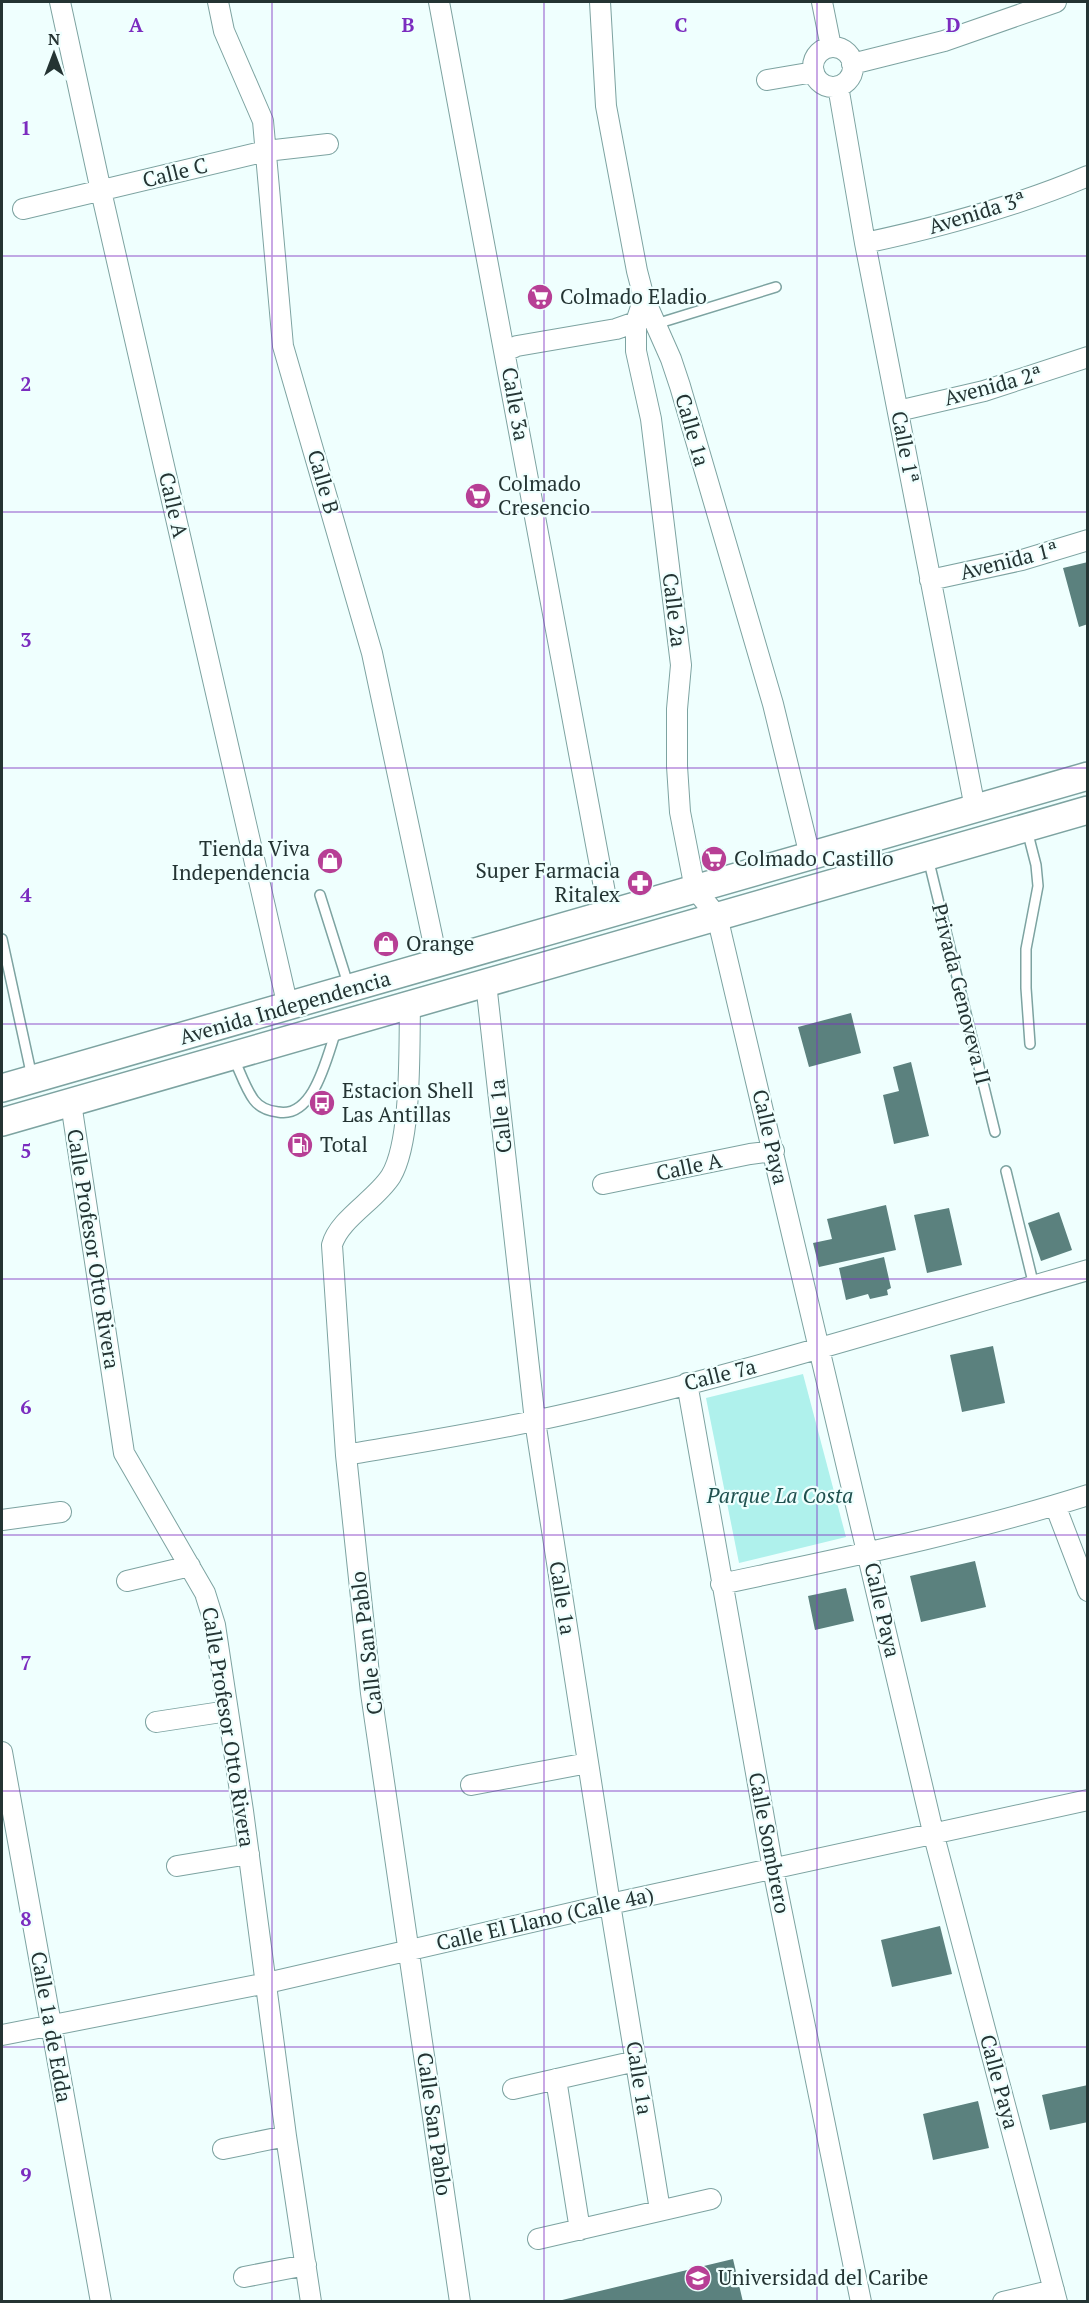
<svg xmlns="http://www.w3.org/2000/svg" width="1089" height="2303" viewBox="0 0 1089 2303" font-family="'PT Serif',serif">
<style>
.green{fill:#aff1ec}
.building{fill:#5b817e}
.lines{fill:none;stroke-linecap:round;stroke-linejoin:round}
.service-casing{stroke:#7da3a1;stroke-width:12}
.minor-casing{stroke:#7da3a1;stroke-width:22}
.secondary-casing{stroke:#7da3a1;stroke-width:30}
.service{stroke:#fff;stroke-width:9}
.minor{stroke:#fff;stroke-width:20}
.secondary{stroke:#fff;stroke-width:27}
.grid{fill:none;stroke:#7b2cbf;stroke-width:1.5;stroke-opacity:0.55}
.labels{text-anchor:middle;stroke-width:4.5;stroke-linejoin:round;paint-order:stroke}
.street-label{font-size:21px;fill:#243433;stroke:#effffe}
.poi-label{font-size:21px;fill:#243433;stroke:#effffe;text-anchor:start}
.park-label{font-size:21px;font-style:italic;fill:#1f514f;stroke:#effffe}
.grid-label{font-size:20px;text-anchor:middle;font-weight:bold;fill:#7b2cbf;stroke:#effffe;stroke-width:4.5;stroke-linejoin:round;paint-order:stroke}
</style>
<rect width="100%" height="100%" fill="#effffe"/>
<path class="green" d="M 803,1374 L 846,1537 L 739,1563 L 706,1398 Z"/>
<path class="building" d="M 1088,562 L 1088,624 L 1079,627 L 1063,568 Z
M 851,1013 L 861,1053 L 809,1067 L 798,1027 Z
M 911,1062 L 929,1136 L 894,1144 L 883,1095 L 899,1091 L 893,1067 Z
M 886,1205 L 896,1250 L 819,1267 L 813,1243 L 832,1239 L 827,1219 Z
M 949,1208 L 962,1265 L 927,1273 L 914,1215 Z
M 1059,1212 L 1072,1250 L 1041,1261 L 1028,1223 Z
M 884,1257 L 891,1288 L 887,1290 L 888,1295 L 870,1299 L 868,1294 L 846,1300 L 839,1268 Z
M 993,1346 L 1005,1403 L 962,1412 L 950,1355 Z
M 975,1561 L 986,1607 L 921,1622 L 910,1576 Z
M 846,1588 L 854,1621 L 815,1630 L 808,1596 Z
M 940,1926 L 952,1974 L 892,1987 L 881,1940 Z
M 1088,2085 L 1088,2122 L 1050,2130 L 1042,2095 Z
M 978,2101 L 989,2148 L 933,2160 L 923,2114 Z
M 733,2259 L 743,2302 L 558,2302 L 558,2301 Z"/>
<g class="lines">
<g class="service-casing">
<path id="service" d="M 656,324 L 776,287
M 1027,830 L 1036,865 L 1038,886 L 1026,949 L 1026,988 L 1030,1044
M 928,858 L 995,1132
M 320,895 L 349,987
M 2,939 L 32,1077
M 233,1057 C 240,1071 245,1088 254,1100 C 260,1108 269,1111 278,1112 C 314,1119 327,1056 336,1031
M 1006,1171 L 1034,1286"/>
</g>
<g class="minor-casing">
<path id="minor" d="M 60,2 L 101,191 L 288,1007
M 218,2 L 224,31 L 263,121 L 283,346 L 372,653 L 438,964
M 439,2 L 609,914
M 600,2 L 606,106 L 637,271 L 644,298 L 671,359 L 680,386 L 773,704 L 810,856
M 822,2 L 831,47
M813 67a20 20 0 1 1 40 0a20 20 0 1 1-40 0Z
M 852,64 L 944,41 L 1056,2
M 767,80 L 814,72
M 838,86 L 865,243 L 975,808
M 23,209 L 266,151 L 328,144
M 865,243 C 940,227 1017,206 1088,176
M 644,298 L 636,322 L 636,351 L 651,419 L 681,665 L 677,709 L 677,766 L 680,812 L 695,889 L 717,916 L 934,1836 L 1057,2302
M 506,351 L 517,346 L 616,329 L 636,322
M 898,411 L 984,391 L 1088,357
M 930,580 L 1022,560 L 1088,540
M 486,983 L 535,1421 L 610,1904 L 660,2210
M 410,1005 C 409,1048 412,1141 391,1176 C 376,1200 339,1219 332,1245 L 346,1455 L 371,1693 L 460,2302
M 71,1103 L 124,1453 L 205,1593 L 215,1625 L 243,1811 L 286,2136 L 311,2302
M 603,1184 L 750,1154 L 774,1151
M 687,1383 L 773,1869 L 861,2302
M 346,1455 C 409,1444 472,1434 534,1421 C 721,1381 904,1323 1088,1270
M 1055,1505 L 1088,1591
M 2,1520 L 61,1512
M 127,1581 L 190,1566
M 721,1584 C 843,1558 968,1533 1088,1495
M 156,1722 L 228,1711
M 2,1752 L 101,2302
M 471,1785 L 588,1763
M 177,1866 L 249,1854
M 2,2035 L 267,1983 L 610,1904 L 1088,1800
M 556,2079 L 580,2230
M 513,2089 L 636,2061
M 223,2149 L 286,2136
M 538,2239 L 711,2199
M 244,2277 L 306,2265
M 1003,2302 L 1054,2290"/>
</g>
<g class="secondary-casing">
<path id="secondary" d="M 2,1088 L 1088,776
M 2,1122 L 1088,810"/>
</g>
<use href="#service" class="service"/>
<use href="#minor" class="minor"/>
<use href="#secondary" class="secondary"/>
</g>
<path class="grid" d="M 272,2 L 272,2302M 544,2 L 544,2302M 817,2 L 817,2302M 2,256 L 1088,256M 2,512 L 1088,512M 2,768 L 1088,768M 2,1024 L 1088,1024M 2,1279 L 1088,1279M 2,1535 L 1088,1535M 2,1791 L 1088,1791M 2,2047 L 1088,2047"/>
<defs>
<g id="supermarket-disc" transform="scale(1.35)"><circle r="9.5" fill="#b73f95" stroke="#effffe"/><path d="M-6-5.5h2.5l.6 2H6L4.5 2H-2.5L-4.4-4H-6ZM-1.5 3.2a1.3 1.3 0 1 0 .1 0ZM3 3.2a1.3 1.3 0 1 0 .1 0Z" fill="#fff"/></g>
<g id="shop-disc" transform="scale(1.35)"><circle r="9.5" fill="#b73f95" stroke="#effffe"/><path d="M-5-2.5h2.3a2.7 3.5 0 0 1 5.4 0H5L5.5 6h-11ZM-1.5-2.5h3a1.5 2.3 0 0 0-3 0Z" fill="#fff"/></g>
<g id="pharmacy-disc" transform="scale(1.35)"><circle r="9.5" fill="#b73f95" stroke="#effffe"/><path d="M-2-6h4v4h4v4h-4v4h-4v-4h-4v-4h4Z" fill="#fff"/></g>
<g id="bus-disc" transform="scale(1.35)"><circle r="9.5" fill="#b73f95" stroke="#effffe"/><path d="M-5-6H5V4H4V6H2V4H-2V6H-4V4H-5ZM-3.5-4V0h7V-4ZM-3.5 1.2v1.5H-2V1.2ZM2 1.2v1.5H3.5V1.2Z" fill="#fff"/></g>
<g id="fuel-disc" transform="scale(1.35)"><circle r="9.5" fill="#b73f95" stroke="#effffe"/><path d="M-5.5-6h7V0h2V4h1.3V-2.5L3-4.5l.8-.8L6-3V5H2.5V1h-1V6h-7ZM-4.2-4.7v3.2H.2V-4.7Z" fill="#fff"/></g>
<g id="university-disc" transform="scale(1.35)"><circle r="9.5" fill="#b73f95" stroke="#effffe"/><path d="M0-5L7-2L0 1L-7-2ZM-4 1L0 2.5L4 1V4Q0 6-4 4Z" fill="#fff"/></g>
</defs>
<g fill-rule="evenodd">
<use href="#supermarket-disc" x="540" y="297"/>
<use href="#supermarket-disc" x="478" y="496"/>
<use href="#supermarket-disc" x="714" y="859"/>
<use href="#shop-disc" x="330" y="861"/>
<use href="#pharmacy-disc" x="640" y="883"/>
<use href="#shop-disc" x="386" y="944"/>
<use href="#bus-disc" x="322" y="1103"/>
<use href="#fuel-disc" x="300" y="1145"/>
<use href="#university-disc" x="698" y="2278"/>
</g>
<g class="labels">
<g class="street-label">
<text transform="translate(175 173) rotate(-14)" y="7">Calle C</text>
<text transform="translate(977 213) rotate(-17)" y="7">Avenida 3ª</text>
<text transform="translate(993 386) rotate(-15)" y="7">Avenida 2ª</text>
<text transform="translate(515 404) rotate(80)" y="7">Calle 3a</text>
<text transform="translate(692 430) rotate(74)" y="7">Calle 1a</text>
<text transform="translate(905 447) rotate(79)" y="7">Calle 1ª</text>
<text transform="translate(323 482) rotate(74)" y="7">Calle B</text>
<text transform="translate(173 505) rotate(77)" y="7">Calle A</text>
<text transform="translate(1009 561) rotate(-14)" y="7">Avenida 1ª</text>
<text transform="translate(674 610) rotate(83)" y="7">Calle 2a</text>
<text transform="translate(961 994) rotate(76)" y="7">Privada Genoveva II</text>
<text transform="translate(285 1008) rotate(-16)" y="7">Avenida Independencia</text>
<text transform="translate(501 1116) rotate(-96)" y="7">Calle 1a</text>
<text transform="translate(770 1137) rotate(77)" y="7">Calle Paya</text>
<text transform="translate(689 1167) rotate(-12)" y="7">Calle A</text>
<text transform="translate(93 1249) rotate(81)" y="7">Calle Profesor Otto Rivera</text>
<text transform="translate(720 1375) rotate(-14)" y="7">Calle 7a</text>
<text transform="translate(562 1598) rotate(81)" y="7">Calle 1a</text>
<text transform="translate(882 1610) rotate(77)" y="7">Calle Paya</text>
<text transform="translate(367 1643) rotate(-97)" y="7">Calle San Pablo</text>
<text transform="translate(228 1727) rotate(81)" y="7">Calle Profesor Otto Rivera</text>
<text transform="translate(769 1843) rotate(79)" y="7">Calle Sombrero</text>
<text transform="translate(545 1919) rotate(-13)" y="7">Calle El Llano (Calle 4a)</text>
<text transform="translate(51 2027) rotate(80)" y="7">Calle 1a de Edda</text>
<text transform="translate(639 2078) rotate(81)" y="7">Calle 1a</text>
<text transform="translate(999 2082) rotate(75)" y="7">Calle Paya</text>
<text transform="translate(434 2124) rotate(82)" y="7">Calle San Pablo</text>
</g>
<g class="poi-label">
<text x="560" y="304">Colmado Eladio</text>
<text x="498" y="491">Colmado<tspan x="498" dy="24">Cresencio</tspan></text>
<text x="310" y="856" text-anchor="end">Tienda Viva<tspan x="310" dy="24">Independencia</tspan></text>
<text x="734" y="866">Colmado Castillo</text>
<text x="620" y="878" text-anchor="end">Super Farmacia<tspan x="620" dy="24">Ritalex</tspan></text>
<text x="406" y="951">Orange</text>
<text x="342" y="1098">Estacion Shell<tspan x="342" dy="24">Las Antillas</tspan></text>
<text x="320" y="1152">Total</text>
<text x="718" y="2285">Universidad del Caribe</text>
</g>
<g class="park-label">
<text x="780" y="1503">Parque La Costa</text>
</g>
</g>
<g class="grid-label">
<text x="136" y="32">A</text>
<text x="408" y="32">B</text>
<text x="681" y="32">C</text>
<text x="953" y="32">D</text>
<text x="26" y="135">1</text>
<text x="26" y="391">2</text>
<text x="26" y="647">3</text>
<text x="26" y="902">4</text>
<text x="26" y="1158">5</text>
<text x="26" y="1414">6</text>
<text x="26" y="1670">7</text>
<text x="26" y="1926">8</text>
<text x="26" y="2182">9</text>
</g>
<rect width="1089" height="2303" fill="none" stroke="#243433" stroke-width="6"/>
<g transform="translate(54 54)" stroke="#effffe" stroke-width="4.5" paint-order="stroke">
<path d="M0-4.5L10 22L0 15L-10 22Z" fill="#243433"/>
<text y="-9" font-size="16" font-weight="bold" text-anchor="middle" fill="#243433">N</text>
</g>
</svg>
